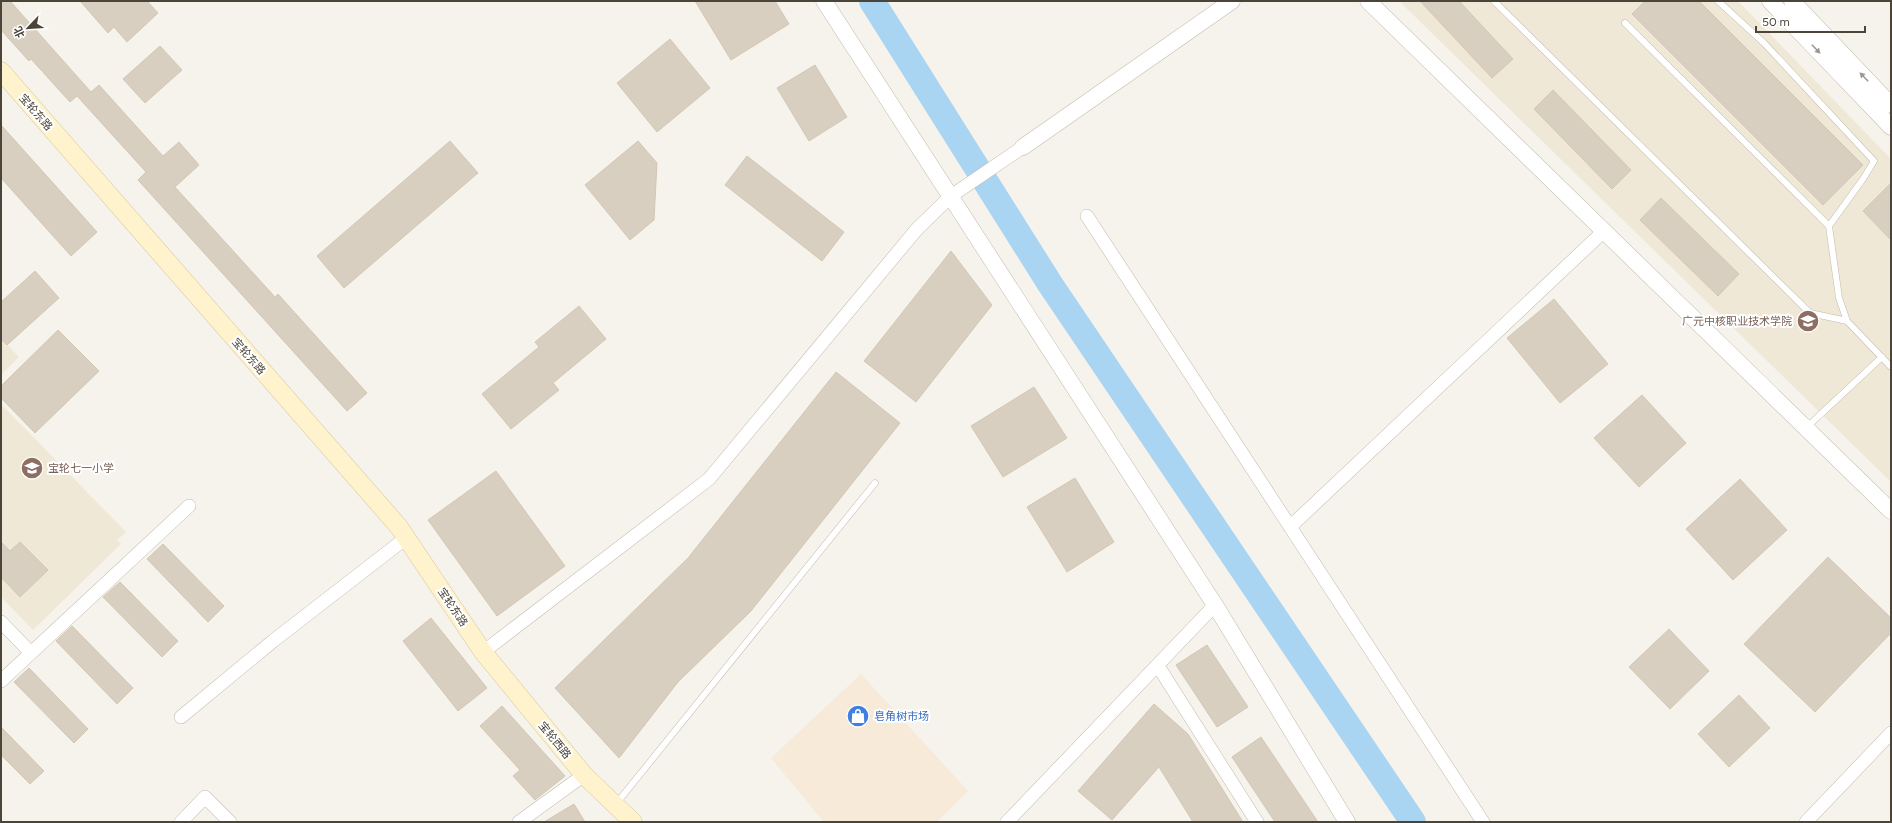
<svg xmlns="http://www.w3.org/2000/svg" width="1892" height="823" viewBox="0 0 1892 823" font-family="Figtree,'Noto Sans SC',sans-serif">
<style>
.commercial{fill:#f7ead8}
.education{fill:#efe8d6}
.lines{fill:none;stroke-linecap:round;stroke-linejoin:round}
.river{stroke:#a9d4f2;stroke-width:26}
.building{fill:#d8cfc1;stroke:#d3c7b4}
.service-casing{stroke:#c2bbae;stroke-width:7}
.minor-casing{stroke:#c2bbae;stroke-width:14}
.tertiary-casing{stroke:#c2bbae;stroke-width:17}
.secondary-casing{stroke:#d6c79b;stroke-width:19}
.service{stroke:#fff;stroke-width:6}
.minor{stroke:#fff;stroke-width:13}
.tertiary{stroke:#fff;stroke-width:16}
.secondary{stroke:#fff3cd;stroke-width:18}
.oneway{fill:#9c9892}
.labels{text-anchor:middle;stroke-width:4;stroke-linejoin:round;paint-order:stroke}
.street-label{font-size:11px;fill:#4b4439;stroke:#fff}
.education-label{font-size:11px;fill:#785e54;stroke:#fff;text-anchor:end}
.shop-label{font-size:11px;fill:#366cbe;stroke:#fff;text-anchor:start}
</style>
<rect width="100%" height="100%" fill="#f6f3ec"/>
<path class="commercial" d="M 861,674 L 968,791 L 937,822 L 824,822 L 771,758 Z"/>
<path class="education" d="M 1399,1 L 1738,1 L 1891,159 L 1891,482 Z
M 1,338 L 19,357 L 1,375 Z
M 1,404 L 126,532 L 117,540 L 121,544 L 33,630 L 1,597 Z"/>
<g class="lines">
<path class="river" d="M 872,1 L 1050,284 L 1413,822"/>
</g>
<path class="building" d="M 1,1 L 10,1 L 91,92 L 99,85 L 163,156 L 179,142 L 199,165 L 175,187 L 275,297 L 278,294 L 367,393 L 347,411 L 138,180 L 146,172 L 77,96 L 70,102 L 31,59 L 29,61 L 1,30 Z
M 80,1 L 147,1 L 158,13 L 127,42 L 114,27 L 108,33 Z
M 695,1 L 775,1 L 789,24 L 731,60 Z
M 1420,1 L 1459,1 L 1513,59 L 1492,78 Z
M 1645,1 L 1699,1 L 1863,165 L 1823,205 L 1632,14 Z
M 670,39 L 710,88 L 657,132 L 617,83 Z
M 160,46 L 182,70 L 145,103 L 123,79 Z
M 815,65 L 847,117 L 809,141 L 777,88 Z
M 1553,90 L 1631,170 L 1612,189 L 1534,109 Z
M 1,125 L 97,232 L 71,256 L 1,178 Z
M 450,141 L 478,173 L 344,288 L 317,256 Z
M 638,141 L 657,163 L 654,220 L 630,240 L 585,185 Z
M 747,156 L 844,232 L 822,261 L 725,185 Z
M 1891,183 L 1891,240 L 1863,211 Z
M 1661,198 L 1739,274 L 1718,296 L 1640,220 Z
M 951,251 L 992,305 L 916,402 L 864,361 Z
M 35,271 L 59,298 L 7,345 L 1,339 L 1,302 Z
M 1554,299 L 1608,364 L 1560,403 L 1507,338 Z
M 579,306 L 606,339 L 553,383 L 559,390 L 511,429 L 482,394 L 539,347 L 535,342 Z
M 58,330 L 99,371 L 35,433 L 1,398 L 1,386 Z
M 836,372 L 900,423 L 751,611 L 678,682 L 619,758 L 555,688 L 688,558 Z
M 1034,387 L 1067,438 L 1003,477 L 971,426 Z
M 1642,395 L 1686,443 L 1639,487 L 1594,438 Z
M 496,471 L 565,566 L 497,616 L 428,520 Z
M 1075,478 L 1114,542 L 1067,572 L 1027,507 Z
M 1740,479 L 1787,530 L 1733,580 L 1686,529 Z
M 1,542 L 10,551 L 20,542 L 48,570 L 20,597 L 1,577 Z
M 163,544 L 224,606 L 208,622 L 147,559 Z
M 1828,557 L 1891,618 L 1891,633 L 1815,712 L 1744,644 Z
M 120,582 L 178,641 L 162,657 L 103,597 Z
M 431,618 L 487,688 L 458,711 L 403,641 Z
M 72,626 L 133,688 L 117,704 L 56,641 Z
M 1669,629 L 1709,671 L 1670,709 L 1629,667 Z
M 1207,645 L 1248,707 L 1217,727 L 1176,665 Z
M 29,668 L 88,729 L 74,743 L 14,682 Z
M 1739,695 L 1770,728 L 1729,767 L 1698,734 Z
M 1154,704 L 1188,734 L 1243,822 L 1193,822 L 1159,767 L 1112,820 L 1078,791 Z
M 502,706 L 565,776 L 535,800 L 513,776 L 520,770 L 480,726 Z
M 1,727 L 44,771 L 30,784 L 1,755 Z
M 1261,737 L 1318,822 L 1275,822 L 1232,757 Z
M 574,804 L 585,822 L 544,822 Z"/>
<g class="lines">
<g class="service-casing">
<path id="service" d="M 1494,1 L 1810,313 L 1847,321
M 1718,1 L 1764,43 L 1874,161 L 1863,179 L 1829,226
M 1625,23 L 1829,226 L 1839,298 L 1847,321 L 1891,367
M 1807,427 L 1882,357
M 616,804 L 875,483"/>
</g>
<g class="minor-casing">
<path id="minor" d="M 1087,216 L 1483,822
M 1290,527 L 1604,231
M 1,622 L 31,653
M 483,652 L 709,479 L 917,229 L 951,196 L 1023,147
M 1158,666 L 1257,822
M 1,681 L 189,506
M 181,717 L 273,641 L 406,538
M 181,822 L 205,797 L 230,822
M 519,822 L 584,775
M 1007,822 L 1215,605
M 1806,822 L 1891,733"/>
</g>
<g class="tertiary-casing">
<path id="tertiary" d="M 824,1 L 1215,605 L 1347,822
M 1368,1 L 1891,511
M 1770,1 L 1891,127
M 1792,1 L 1891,105
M 1023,147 L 1232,1"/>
</g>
<g class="secondary-casing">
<path id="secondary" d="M 1,71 L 399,527 L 483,652 L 584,775 L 633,822"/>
</g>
<use href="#service" class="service"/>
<use href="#minor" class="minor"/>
<use href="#tertiary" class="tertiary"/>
<use href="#secondary" class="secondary"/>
</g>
<defs><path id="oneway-solid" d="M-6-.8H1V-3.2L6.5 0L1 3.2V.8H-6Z"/></defs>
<g class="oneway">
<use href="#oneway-solid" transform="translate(1816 49) rotate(46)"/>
<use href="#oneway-solid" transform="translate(1864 77) rotate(-134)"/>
</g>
<defs>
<g id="university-disc" transform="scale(1.15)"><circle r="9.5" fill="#8d6e63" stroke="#fff"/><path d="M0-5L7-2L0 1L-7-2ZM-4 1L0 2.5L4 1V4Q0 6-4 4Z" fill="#fff"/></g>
<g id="school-disc" transform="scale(1.15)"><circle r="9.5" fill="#8d6e63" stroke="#fff"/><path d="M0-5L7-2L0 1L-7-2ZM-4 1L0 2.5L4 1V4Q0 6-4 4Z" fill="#fff"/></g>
<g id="shop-disc" transform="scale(1.15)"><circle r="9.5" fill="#3f7fe0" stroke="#fff"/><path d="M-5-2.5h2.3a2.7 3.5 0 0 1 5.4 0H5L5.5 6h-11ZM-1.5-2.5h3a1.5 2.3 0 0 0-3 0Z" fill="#fff"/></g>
</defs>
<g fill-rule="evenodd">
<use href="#university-disc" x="1808" y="321"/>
<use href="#school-disc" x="32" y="468"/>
<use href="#shop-disc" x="858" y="716"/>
</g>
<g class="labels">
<g class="street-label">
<text transform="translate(36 112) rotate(49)" y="4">宝轮东路</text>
<text transform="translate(249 356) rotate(49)" y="4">宝轮东路</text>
<text transform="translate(453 607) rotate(56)" y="4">宝轮东路</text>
<text transform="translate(555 740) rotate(51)" y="4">宝轮西路</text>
</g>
<g class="education-label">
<text x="1792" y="325">广元中核职业技术学院</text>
<text x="48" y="472" text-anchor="start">宝轮七一小学</text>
</g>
<g class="shop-label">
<text x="874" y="720">皂角树市场</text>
</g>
</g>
<rect width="1892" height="823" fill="none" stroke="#4b4439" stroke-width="4"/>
<g transform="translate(28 28) rotate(245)" stroke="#ffffff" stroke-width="3" paint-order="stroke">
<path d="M0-3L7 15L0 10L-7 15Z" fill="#4b4439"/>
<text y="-6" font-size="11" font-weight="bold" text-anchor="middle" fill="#4b4439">北</text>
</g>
<path d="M1756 26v6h109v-6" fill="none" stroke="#4b4439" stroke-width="2"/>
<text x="1762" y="26" font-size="12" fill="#4b4439" stroke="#ffffff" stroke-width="3" paint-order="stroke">50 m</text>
</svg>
